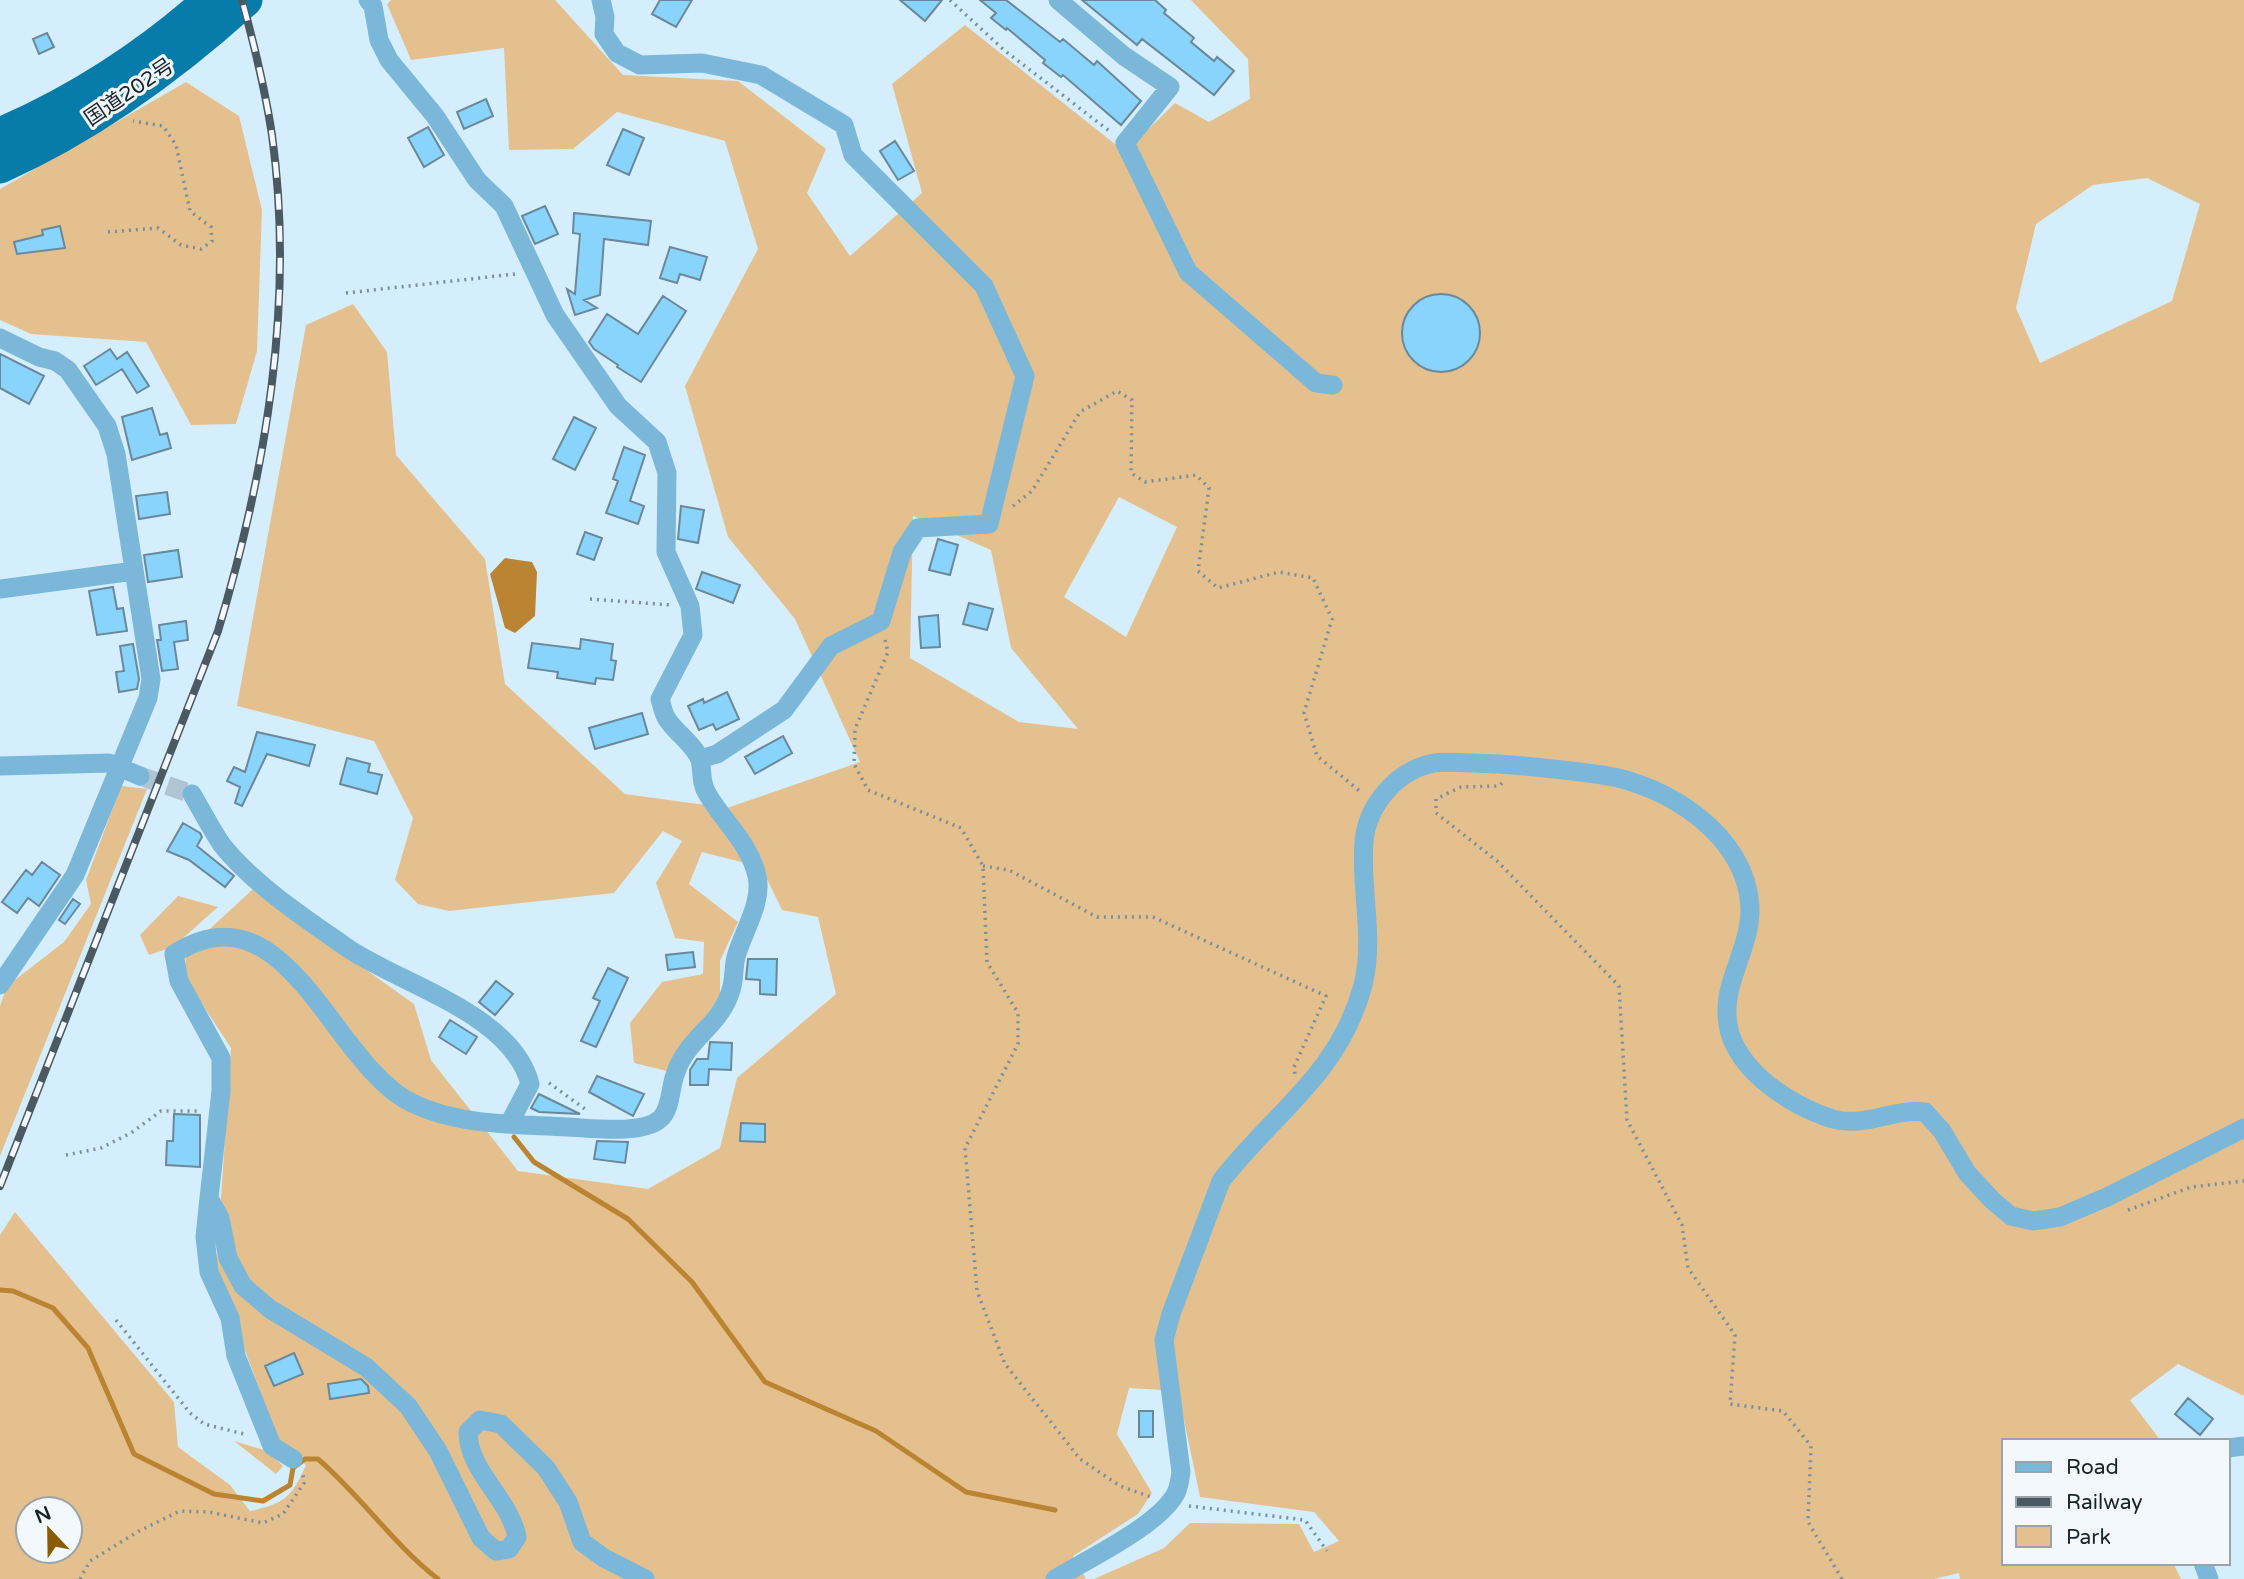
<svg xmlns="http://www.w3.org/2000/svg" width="2244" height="1579" viewBox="0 0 2244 1579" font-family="'Varela Round','Noto Sans JP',sans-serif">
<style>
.green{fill:#e5c08f;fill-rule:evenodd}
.water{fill:#ba8433}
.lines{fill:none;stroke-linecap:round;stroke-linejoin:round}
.stream{stroke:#ba8433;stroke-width:5}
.building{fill:#89d4fc;stroke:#6a8898;stroke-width:2}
.minor-tunnel{stroke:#afc5d3;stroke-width:19;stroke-dasharray:19 10;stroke-linecap:butt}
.path{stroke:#7b8e99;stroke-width:3.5;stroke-dasharray:2 5;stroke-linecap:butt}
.minor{stroke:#7ab7d8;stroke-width:19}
.trunk{stroke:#077caa;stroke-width:33}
.rail-casing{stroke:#4b5962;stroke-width:8}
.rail{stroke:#f2f8fc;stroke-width:5;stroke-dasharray:16;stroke-linecap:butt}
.labels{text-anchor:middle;stroke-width:6;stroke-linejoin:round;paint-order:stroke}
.street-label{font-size:21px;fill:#18232a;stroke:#f2f8fc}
</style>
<rect width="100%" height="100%" fill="#d5eefd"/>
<path class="green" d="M 391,0 L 555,0 L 623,75 L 738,81 L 826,149 L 807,193 L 850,256 L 922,193 L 892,84 L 965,25 L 1125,152 L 1175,103 L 1209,122 L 1250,99 L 1248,59 L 1191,0 L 2244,0 L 2244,1396 L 2178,1364 L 2130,1400 L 2161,1441 L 2004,1441 L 2004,1563 L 2173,1563 L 2181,1579 L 1960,1579 L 1959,1573 L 1934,1579 L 1094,1579 L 1164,1548 L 1190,1523 L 1299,1524 L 1314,1552 L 1339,1541 L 1314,1512 L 1200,1497 L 1178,1391 L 1129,1388 L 1117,1434 L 1152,1493 L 1138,1514 L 1073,1556 L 1086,1579 L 0,1579 L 0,1235 L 15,1212 L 174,1402 L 178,1447 L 230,1485 L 250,1511 C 284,1504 292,1497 306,1465 L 278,1439 L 216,1273 L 231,1048 L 185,978 L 186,951 L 253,889 L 414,1004 L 431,1060 L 518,1171 L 648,1189 L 720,1148 L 737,1078 L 836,994 L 818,917 L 782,910 L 761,867 L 702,852 L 689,884 L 738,922 L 720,961 L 720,996 L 667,1071 L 634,1063 L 630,1023 L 662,982 L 703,974 L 704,942 L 675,938 L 656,883 L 682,841 L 663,831 L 614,893 L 449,911 L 418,904 L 395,880 L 413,818 L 374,741 L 237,706 L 306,325 L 353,304 L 387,352 L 396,455 L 485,559 L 505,684 L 625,794 L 727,808 L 860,762 L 795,619 L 728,537 L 685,386 L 758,249 L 725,141 L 617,112 L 573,149 L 509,150 L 504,48 L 411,60 L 387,4 ZM 2147,178 L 2200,204 L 2172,301 L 2040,363 L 2016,308 L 2036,224 L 2093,185 ZM 1119,497 L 1177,527 L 1126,637 L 1064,597 ZM 913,516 L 991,550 L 1011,648 L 1078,729 L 1019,722 L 910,658 ZM 28,1509 L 70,1509 L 70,1551 L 28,1551 Z
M 186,82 L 239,116 L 262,210 L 257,351 L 236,424 L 191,425 L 146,342 L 31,334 L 0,320 L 0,189 Z
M 121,786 L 147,789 L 0,1156 L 0,1006 L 7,986 L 64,942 L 91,904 L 86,880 Z
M 178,896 L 218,907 L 173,947 L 149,955 L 140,935 Z
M 234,1441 L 267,1451 L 283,1466 L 276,1474 Z"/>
<path class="water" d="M 505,558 L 532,562 L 537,572 L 535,616 L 515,633 L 505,628 L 490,574 Z"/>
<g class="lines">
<path class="stream" d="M 514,1137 L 534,1162 L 628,1219 L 692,1282 L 765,1382 L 876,1431 L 966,1492 L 1055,1510
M 0,1290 L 13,1291 L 53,1308 L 88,1348 L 134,1454 L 214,1494 L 263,1501 L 290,1485 L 293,1468 L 305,1459 L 318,1459 C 361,1496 393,1544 438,1579"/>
</g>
<path class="building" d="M 660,0 L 692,0 L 676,27 L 652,14 Z
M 900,0 L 942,0 L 925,21 Z
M 980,0 L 1006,0 L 1060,42 L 1063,39 L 1094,65 L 1097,61 L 1141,101 L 1121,125 L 1063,75 L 1061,77 L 1043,63 L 1045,60 L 1007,28 L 1006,30 L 991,18 L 996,13 Z
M 1082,0 L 1155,0 L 1166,10 L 1164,13 L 1194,38 L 1191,42 L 1214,61 L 1217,57 L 1234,71 L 1214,95 L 1142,39 L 1137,45 Z
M 47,33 L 54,47 L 39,54 L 33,39 Z
M 486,99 L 493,116 L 464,129 L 457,112 Z
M 428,127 L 444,155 L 424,167 L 408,138 Z
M 623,129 L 644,138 L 629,175 L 607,165 Z
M 895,141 L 914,171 L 898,180 L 880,151 Z
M 545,206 L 558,234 L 535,244 L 522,216 Z
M 574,213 L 651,221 L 648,245 L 604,239 L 600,295 L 584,300 L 597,308 L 575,315 L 567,289 L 575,294 L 580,234 L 573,233 Z
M 60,226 L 65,248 L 17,254 L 14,242 L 43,235 L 42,230 Z
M 670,247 L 707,257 L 700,280 L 680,274 L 677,283 L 660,278 Z
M1402 333a39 39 0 1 1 78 0a39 39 0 1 1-78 0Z
M 663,296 L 686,311 L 641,382 L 617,367 L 618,365 L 594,349 L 589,342 L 607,314 L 638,334 Z
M 110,349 L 117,359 L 127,352 L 149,386 L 137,393 L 122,369 L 96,385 L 84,366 Z
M 0,354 L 44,376 L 29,404 L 0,388 Z
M 152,408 L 160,435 L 167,433 L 171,448 L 132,460 L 122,417 Z
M 574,417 L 596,428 L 575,470 L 553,459 Z
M 624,447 L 645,455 L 630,501 L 644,506 L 638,524 L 606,513 L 618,481 L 613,479 Z
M 167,492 L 170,514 L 139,519 L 136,496 Z
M 681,506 L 704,510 L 698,543 L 678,539 Z
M 585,532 L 602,538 L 594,560 L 577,554 Z
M 938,539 L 958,545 L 950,575 L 929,570 Z
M 178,550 L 182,577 L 148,582 L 144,555 Z
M 702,572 L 740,585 L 733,603 L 696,589 Z
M 113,587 L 117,609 L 123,608 L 127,631 L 97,635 L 89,591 Z
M 969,603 L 993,609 L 987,630 L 963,624 Z
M 938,615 L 940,647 L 921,648 L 919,617 Z
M 186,621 L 188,640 L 174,642 L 178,669 L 162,671 L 157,640 L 161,640 L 159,625 Z
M 581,639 L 613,644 L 611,660 L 616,661 L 613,680 L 596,678 L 595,684 L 557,678 L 558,672 L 528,668 L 532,643 L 580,649 Z
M 133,644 L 139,679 L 137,689 L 119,692 L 116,672 L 124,671 L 120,646 Z
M 727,692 L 739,719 L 716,730 L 713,724 L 699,730 L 688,706 L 703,699 L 704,703 Z
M 642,713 L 648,734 L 595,749 L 589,728 Z
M 257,732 L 315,745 L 309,766 L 267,754 L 242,806 L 235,803 L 240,787 L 227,781 L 234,767 L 245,772 Z
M 783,736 L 792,753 L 755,774 L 745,757 Z
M 347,758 L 370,764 L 368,772 L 382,775 L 377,794 L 340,784 Z
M 183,823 L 200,833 L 202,837 L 197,846 L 234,876 L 225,887 L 189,860 L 167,851 Z
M 42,862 L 60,875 L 39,906 L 28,898 L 17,913 L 2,902 L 26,870 L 32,875 Z
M 73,899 L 80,904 L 65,924 L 59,920 Z
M 693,952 L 695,967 L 668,970 L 666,955 Z
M 748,959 L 777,959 L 776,995 L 760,994 L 760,980 L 746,979 Z
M 608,968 L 628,978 L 596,1047 L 581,1041 L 600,1001 L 593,998 Z
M 496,981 L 513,994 L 495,1015 L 479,1002 Z
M 450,1020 L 477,1037 L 466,1054 L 439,1037 Z
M 710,1042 L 732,1043 L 731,1070 L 709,1069 L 708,1085 L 690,1085 L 690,1070 L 697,1059 L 708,1059 Z
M 597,1076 L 644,1094 L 633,1116 L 589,1092 Z
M 539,1094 L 580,1114 L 539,1112 L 531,1108 Z
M 174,1114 L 200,1115 L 200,1167 L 166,1165 L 167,1141 L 173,1141 Z
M 741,1123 L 765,1124 L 765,1142 L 740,1141 Z
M 597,1141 L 628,1142 L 625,1163 L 594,1159 Z
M 294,1353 L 303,1374 L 274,1386 L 265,1366 Z
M 361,1379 L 368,1386 L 369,1393 L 330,1399 L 328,1384 Z
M 2188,1398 L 2213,1419 L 2200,1435 L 2175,1414 Z
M 1139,1411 L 1153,1411 L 1153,1437 L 1139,1437 Z"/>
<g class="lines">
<path class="minor-tunnel" d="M 140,776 L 192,794"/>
<path class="path" d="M 950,0 L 1004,50 L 1112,133
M 108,232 L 158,228 L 181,245 L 201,249 L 212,241 L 211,227 L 190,211 L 176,145 L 163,126 L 133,121
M 346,293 L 515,274
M 1013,506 L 1032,491 L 1080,412 L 1117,391 L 1132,400 L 1131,473 L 1145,482 L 1196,475 L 1209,488 L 1198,571 L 1218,588 L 1279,572 L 1313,578 L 1332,619 L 1304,713 L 1317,756 L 1362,793
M 590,599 L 671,605
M 885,640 L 888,652 L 855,729 L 854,764 L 868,790 L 961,828 L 983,866 L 987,962 L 1018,1013 L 1018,1044 L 965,1148 L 977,1291 L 1005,1364 L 1080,1459 L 1120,1486 L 1151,1497
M 1502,783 L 1499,786 L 1461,787 L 1436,799 L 1436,813 L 1497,861 L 1619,986 L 1627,1120 L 1682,1225 L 1688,1268 L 1735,1335 L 1730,1404 L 1783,1411 L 1811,1446 L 1808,1522 L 1842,1579
M 983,866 L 1009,870 L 1097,917 L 1153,917 L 1326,996 L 1294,1067 L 1295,1074
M 549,1083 L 585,1109
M 66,1155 L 101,1148 L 131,1133 L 161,1111 L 200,1111
M 2128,1210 L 2191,1187 L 2244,1181
M 116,1320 L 190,1413 L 204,1424 L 248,1435
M 1189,1506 L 1305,1520 L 1327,1551
M 80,1579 L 90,1561 L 139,1531 L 180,1511 L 209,1512 L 263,1523 L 283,1514 L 304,1483 L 303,1475"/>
<path class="minor" d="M 368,0 L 373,6 L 379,40 L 389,60 L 435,116 L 477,180 L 504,206 L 555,315 L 618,406 L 657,442 L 667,473 L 666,552 L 690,606 L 693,635 L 660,699 C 662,705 663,713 667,719 C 675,732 695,745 700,760 C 703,772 700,783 708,795 C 724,822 750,844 757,876 C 763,903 743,931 736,957 C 733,968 735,981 730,993 C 726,1005 720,1014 711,1024 C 697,1039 681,1054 675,1075 C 670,1088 671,1110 660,1119 C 642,1135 591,1128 567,1127 C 516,1124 459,1126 412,1103 C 332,1065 287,881 174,954 L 179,981 L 221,1058 L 221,1091 L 209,1198 L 220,1218 L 228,1258 L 243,1286 L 270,1309 L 366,1367 L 408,1406 L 438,1451 L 481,1538 L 496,1551 L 509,1549 L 517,1537 C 510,1499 468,1471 468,1432 L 480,1420 L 501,1424 L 546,1468 L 568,1502 L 582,1542 L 604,1558 L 645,1579
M 601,0 L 605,17 L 604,34 L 617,53 L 640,65 L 702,63 L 761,75 L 844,125 L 853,155 L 984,286 L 1025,376 L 989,524 L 918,528 L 902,552 L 881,621 L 831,646 L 784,710 L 717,754 L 700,759
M 1058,0 L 1124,56 L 1170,87 L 1125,143 L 1188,272 L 1316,383 L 1333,385
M 0,338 L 39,357 L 55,361 L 68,370 L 107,426 L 116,454 L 151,679 L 148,698 L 75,875 L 0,985
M 0,589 L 134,571
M 0,766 L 109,763 L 140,776
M 192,794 C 202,811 211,829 222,845 C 254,885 305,918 346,947 C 399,984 512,1013 530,1084 L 509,1124
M 209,1198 L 205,1237 L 209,1272 L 230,1318 L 236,1356 L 272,1446 L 293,1459
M 2228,1448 L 2244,1446
M 2203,1563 L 2209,1579
M 1055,1579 C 1086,1560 1160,1525 1176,1493 C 1179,1487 1180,1479 1181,1472 L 1164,1340 L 1171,1314 L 1221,1181 C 1273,1113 1339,1075 1363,985 C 1375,937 1360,890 1364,842 C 1367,805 1397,770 1434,763 C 1446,761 1460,763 1472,763 C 1516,764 1558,769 1602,775 C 1666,784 1747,835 1750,907 C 1751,944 1727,977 1727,1010 C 1725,1064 1787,1105 1833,1119 C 1864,1128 1894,1108 1925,1112 L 1942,1131 L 1967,1173 L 1993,1201 L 2011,1216 L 2033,1221 L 2060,1217 L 2107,1197 L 2244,1128"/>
<path class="trunk" d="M 0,134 C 75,102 148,55 209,0
M 0,167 C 91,126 172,67 246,0"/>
<g class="rail-casing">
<path id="rail" d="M 0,1186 L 218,631 C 266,471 295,302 272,135 C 265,89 254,44 242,0"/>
</g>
<use href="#rail" class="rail"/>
</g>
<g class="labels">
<g class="street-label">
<text transform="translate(129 92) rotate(-34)" y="7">国道202号</text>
</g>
</g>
<rect x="2002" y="1439" width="228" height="126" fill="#f2f8fc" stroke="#9ba3a8" stroke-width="2"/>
<rect x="2016" y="1462" width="35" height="10" fill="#7ab7d8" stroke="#9ba3a8" stroke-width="2"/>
<text x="2066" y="1474" font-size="21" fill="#18232a">Road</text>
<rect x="2016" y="1497" width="35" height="10" fill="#4b5962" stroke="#9ba3a8" stroke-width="2"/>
<text x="2066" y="1509" font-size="21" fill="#18232a">Railway</text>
<rect x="2016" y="1526" width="35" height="21" fill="#e5c08f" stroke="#9ba3a8" stroke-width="2"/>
<text x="2066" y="1544" font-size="21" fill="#18232a">Park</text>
<g transform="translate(49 1530) rotate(338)"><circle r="33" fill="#f2f8fc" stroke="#9ba3a8" stroke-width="2"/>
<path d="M0-5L12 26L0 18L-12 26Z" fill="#8a5b00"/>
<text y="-10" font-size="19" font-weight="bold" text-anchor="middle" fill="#18232a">N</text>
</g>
</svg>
